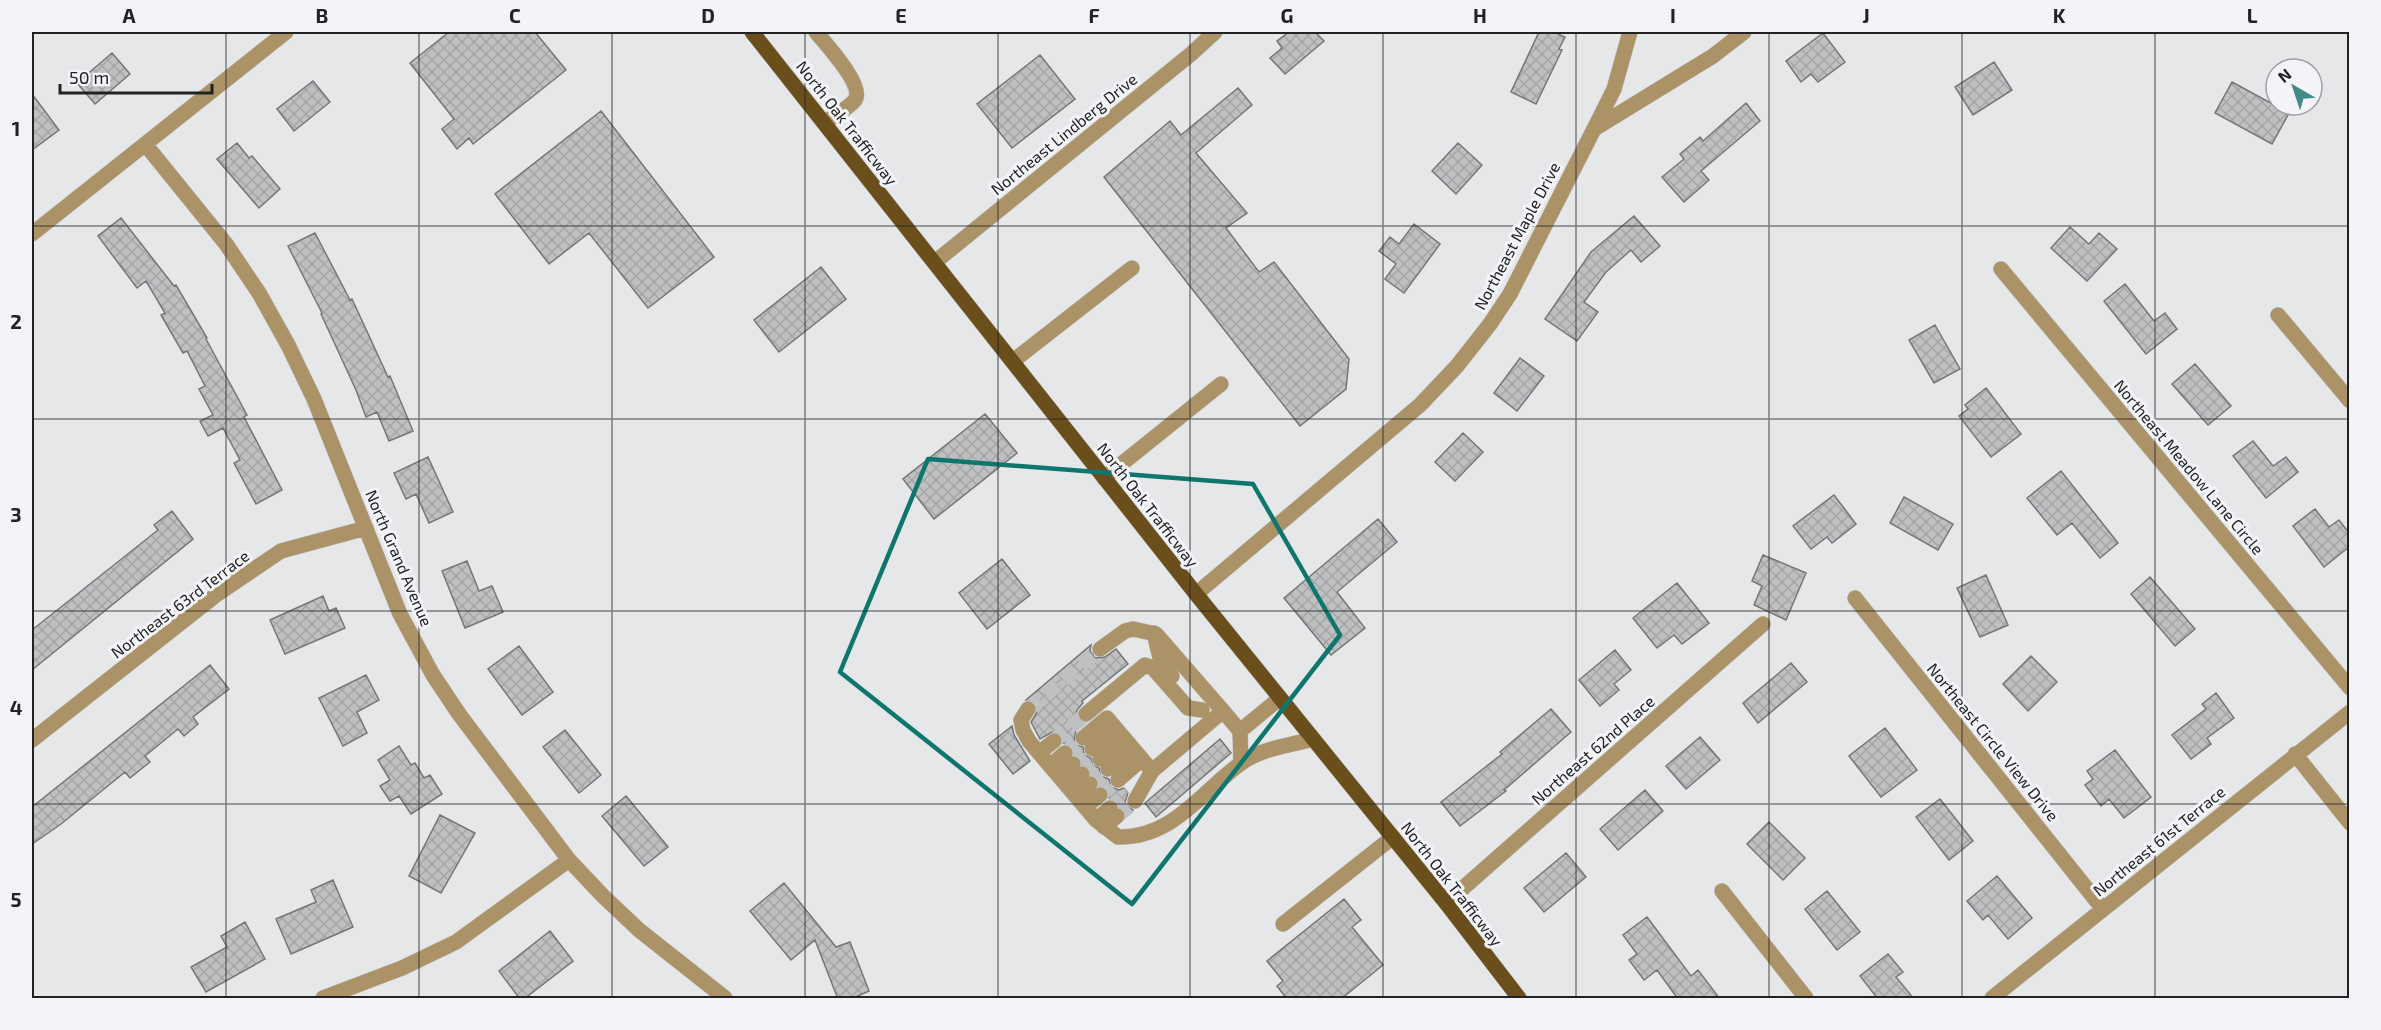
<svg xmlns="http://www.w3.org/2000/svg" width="2381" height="1030" viewBox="0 0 2381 1030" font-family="'Exo 2',sans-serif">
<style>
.building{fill:url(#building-cross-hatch);stroke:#757678;stroke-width:1.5}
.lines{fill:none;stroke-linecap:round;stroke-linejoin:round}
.minor-tunnel{stroke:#bfc0c1;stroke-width:15;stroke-dasharray:15 8;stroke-linecap:butt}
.minor-casing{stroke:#c3c4c5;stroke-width:16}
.major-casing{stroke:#c3c4c5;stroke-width:16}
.minor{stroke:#ac9267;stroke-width:15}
.major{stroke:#6a4f1d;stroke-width:15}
.marked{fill:none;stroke:#0f766e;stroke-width:4.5;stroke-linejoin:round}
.grid{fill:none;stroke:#222223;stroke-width:1.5;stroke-opacity:0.55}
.labels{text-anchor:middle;stroke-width:6;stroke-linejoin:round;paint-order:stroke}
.street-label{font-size:16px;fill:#222223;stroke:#f3f4f7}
.neatline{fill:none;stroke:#222223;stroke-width:2}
.grid-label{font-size:20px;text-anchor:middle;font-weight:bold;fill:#222223}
</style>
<defs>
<pattern id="building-cross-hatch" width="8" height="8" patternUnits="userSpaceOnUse" patternTransform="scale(1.5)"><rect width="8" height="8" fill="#bfc0c2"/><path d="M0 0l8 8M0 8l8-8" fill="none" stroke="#a4a5a6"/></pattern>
</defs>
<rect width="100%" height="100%" fill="#e6e7e9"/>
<path class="building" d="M 449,32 L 535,32 L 566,70 L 473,144 L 469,138 L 457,149 L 442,129 L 454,119 L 410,63 Z
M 1289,32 L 1315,32 L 1324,41 L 1285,74 L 1270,58 L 1282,48 L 1277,41 Z
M 1539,32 L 1554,32 L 1565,37 L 1559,49 L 1562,50 L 1536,104 L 1511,92 Z
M 1823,33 L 1845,62 L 1818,82 L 1811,74 L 1801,82 L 1786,61 Z
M 112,53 L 130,74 L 95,104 L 77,83 Z
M 1040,55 L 1075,99 L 1012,148 L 977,104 Z
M 1994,62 L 2012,90 L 1973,115 L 1955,87 Z
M 313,81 L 330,102 L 294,131 L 277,109 Z
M 2232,82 L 2289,113 L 2272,144 L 2215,113 Z
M 1238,88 L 1252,105 L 1196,153 L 1247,213 L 1226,228 L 1259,272 L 1274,262 L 1349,359 L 1346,389 L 1300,426 L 1104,177 L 1170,121 L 1181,135 Z
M 32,94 L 59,130 L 32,150 Z
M 1746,103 L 1760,121 L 1701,171 L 1709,180 L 1684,202 L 1662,177 L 1684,159 L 1680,154 L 1700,137 L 1703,141 Z
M 601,111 L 714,257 L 648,308 L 589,233 L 549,264 L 495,194 Z
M 237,143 L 249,158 L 252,156 L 280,189 L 259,208 L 217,159 Z
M 1458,143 L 1482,165 L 1456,194 L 1432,171 Z
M 1634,216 L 1660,246 L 1641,262 L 1631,250 L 1606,272 L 1584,302 L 1598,312 L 1577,341 L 1545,319 L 1591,252 Z
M 121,218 L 174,286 L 176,285 L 207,338 L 206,339 L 247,415 L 244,417 L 282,490 L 256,504 L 234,463 L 240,460 L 223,428 L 208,436 L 200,421 L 213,415 L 199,389 L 205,386 L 187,351 L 183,353 L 161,315 L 165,313 L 146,281 L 137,288 L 98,236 Z
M 1414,224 L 1440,244 L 1404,293 L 1385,279 L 1396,264 L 1379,251 L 1390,237 L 1399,244 Z
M 2070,227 L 2089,244 L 2099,233 L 2117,249 L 2087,281 L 2051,248 Z
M 315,233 L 350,300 L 352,299 L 388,377 L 390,376 L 413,431 L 389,441 L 377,412 L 366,417 L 356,390 L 321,314 L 322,313 L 288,246 Z
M 821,267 L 846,299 L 779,352 L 754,320 Z
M 2125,284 L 2154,321 L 2165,313 L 2177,329 L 2146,354 L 2104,301 Z
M 1935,325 L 1960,369 L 1934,383 L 1909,340 Z
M 1520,358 L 1544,376 L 1517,411 L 1494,393 Z
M 2195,364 L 2231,406 L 2208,425 L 2172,384 Z
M 1986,388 L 2021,434 L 1991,457 L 1959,416 L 1968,409 L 1965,405 Z
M 985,414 L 1017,453 L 934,519 L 903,479 Z
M 1463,433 L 1483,452 L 1455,481 L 1435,462 Z
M 2253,441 L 2273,466 L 2286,457 L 2298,472 L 2266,498 L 2233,456 Z
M 428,457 L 453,512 L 429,523 L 416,494 L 406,499 L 394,473 Z
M 2061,471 L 2118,543 L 2100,558 L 2072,523 L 2057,535 L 2027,498 Z
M 1834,495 L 1856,524 L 1832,543 L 1827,537 L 1811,549 L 1793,526 Z
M 1904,497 L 1953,524 L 1938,550 L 1890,523 Z
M 2315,509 L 2329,527 L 2339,520 L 2349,533 L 2349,547 L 2324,567 L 2293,526 Z
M 172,511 L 193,539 L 32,670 L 32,630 L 158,530 L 154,525 Z
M 1378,519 L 1397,542 L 1337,592 L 1365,628 L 1331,655 L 1284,598 Z
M 1763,555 L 1806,573 L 1786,620 L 1754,605 L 1762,586 L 1752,581 Z
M 1002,559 L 1030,595 L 987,629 L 959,593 Z
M 467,561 L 479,591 L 492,586 L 503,612 L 465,628 L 442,571 Z
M 1986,575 L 2008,625 L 1980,637 L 1957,588 Z
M 2150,577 L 2195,629 L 2175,646 L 2131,594 Z
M 1677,583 L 1709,623 L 1682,644 L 1674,635 L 1657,648 L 1633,618 Z
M 323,596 L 329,611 L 336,608 L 345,628 L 285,654 L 270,620 Z
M 1091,645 L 1090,651 L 1095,658 L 1105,657 L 1116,649 L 1128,664 L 1082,701 L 1083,703 L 1077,710 L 1076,715 L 1079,721 L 1085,723 L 1076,731 L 1074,740 L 1076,745 L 1083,747 L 1084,755 L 1091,758 L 1093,765 L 1099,768 L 1101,776 L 1109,779 L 1111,787 L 1119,790 L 1124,788 L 1128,793 L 1125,802 L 1127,806 L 1133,810 L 1127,816 L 1117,801 L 1109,798 L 1107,789 L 1099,785 L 1098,778 L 1091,775 L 1089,768 L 1082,765 L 1081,758 L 1074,755 L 1072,746 L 1063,743 L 1061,735 L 1052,732 L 1040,739 L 1031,722 L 1036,714 L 1037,705 L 1033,701 L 1026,700 Z
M 519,646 L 553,692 L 522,715 L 488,669 Z
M 1615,650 L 1631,670 L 1614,684 L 1619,690 L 1600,706 L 1579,680 Z
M 2031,656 L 2057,682 L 2028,711 L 2003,684 Z
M 1791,663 L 1807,682 L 1758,723 L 1743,703 Z
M 210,665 L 229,689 L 193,717 L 198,724 L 184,736 L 178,729 L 145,756 L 150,762 L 130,778 L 125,772 L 61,824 L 32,844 L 32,807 Z
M 366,675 L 379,700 L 357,712 L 367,733 L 343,746 L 319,698 Z
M 2216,693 L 2234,718 L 2207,738 L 2211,744 L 2191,759 L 2172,735 L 2206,709 L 2202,704 Z
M 1551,709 L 1571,732 L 1504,790 L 1506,791 L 1460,826 L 1441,802 L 1502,754 L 1500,752 Z
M 1012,726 L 1014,735 L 1030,761 L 1013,774 L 989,744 Z
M 1885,728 L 1917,770 L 1881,797 L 1849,756 Z
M 565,730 L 601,775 L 579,793 L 543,747 Z
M 1700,737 L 1720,760 L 1686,789 L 1666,766 Z
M 1220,739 L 1231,753 L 1156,817 L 1145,803 Z
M 399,746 L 411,765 L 415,763 L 424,778 L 430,775 L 442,794 L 411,814 L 399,796 L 390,801 L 380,786 L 390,780 L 378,760 Z
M 2115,750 L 2151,797 L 2124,818 L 2109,799 L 2101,806 L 2085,785 L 2093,779 L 2087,771 Z
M 1645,790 L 1663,811 L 1618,850 L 1600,829 Z
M 626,796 L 668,847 L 644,866 L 602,816 Z
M 1940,799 L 1973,841 L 1949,860 L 1916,817 Z
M 440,815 L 475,833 L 441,893 L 409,876 Z
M 1769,822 L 1805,858 L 1783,880 L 1747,844 Z
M 1566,853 L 1586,877 L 1544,912 L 1524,888 Z
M 1997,876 L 2032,918 L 2008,939 L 1988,915 L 1983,920 L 1967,901 Z
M 333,880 L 353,927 L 291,954 L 276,919 L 316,902 L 311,890 Z
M 784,883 L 836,947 L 850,942 L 869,991 L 851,999 L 838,999 L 815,940 L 791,960 L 750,911 Z
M 1827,891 L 1860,932 L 1837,950 L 1805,909 Z
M 1344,899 L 1361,920 L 1352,927 L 1383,965 L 1341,999 L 1287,999 L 1277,986 L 1283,981 L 1267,961 Z
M 1647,917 L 1691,976 L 1698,970 L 1720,999 L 1678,999 L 1657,970 L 1644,980 L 1629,960 L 1637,954 L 1623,935 Z
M 245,922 L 265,959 L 206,992 L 191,967 L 227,947 L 221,936 Z
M 550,931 L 573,961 L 524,999 L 520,999 L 499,971 Z
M 1888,954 L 1903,972 L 1896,977 L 1914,999 L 1878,999 L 1860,976 Z"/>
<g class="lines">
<path class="minor-tunnel" d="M 1028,709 L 1100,649
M 1054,741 L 1086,714
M 1065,753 L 1083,738
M 1073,764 L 1092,749
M 1082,774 L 1100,759
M 1090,784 L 1108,769
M 1100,795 L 1118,780
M 1110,808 L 1128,792
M 1117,816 L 1135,801"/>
<g class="minor-casing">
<path id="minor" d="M 816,32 C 825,43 865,86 855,100 C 848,109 833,116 824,123
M 1594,129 L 1614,89 L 1630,32
M 145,144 L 226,244 L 259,293 L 288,345 L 314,399 L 400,614 L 433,675 L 459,714 L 569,860 L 603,896 L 639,930 L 725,998
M 32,234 L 286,32
M 935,262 L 1191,54 L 1215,32
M 2001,269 L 2350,688
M 2278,315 L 2350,401
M 1013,361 L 1132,268
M 1104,478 L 1221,384
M 1196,594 L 1420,405 L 1457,366 L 1490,324 L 1510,294 L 1594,129 L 1713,56 L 1744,32
M 1855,598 L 2103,909
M 1154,633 L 1161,662 L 1172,676
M 1100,649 L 1125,631 L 1133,629 L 1156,634 L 1223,711
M 1028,709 L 1021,720 L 1023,730 L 1029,741 L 1096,820 L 1118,837 C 1173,838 1200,793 1240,764 C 1261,748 1288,746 1313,739
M 1086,714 L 1145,665 L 1153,668 L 1188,708 L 1202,710
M 1240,731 L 1241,763
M 1083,738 L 1107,718 L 1152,771 L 1223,711 L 1240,731 L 1280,698
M 32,740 L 216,595 L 281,551 L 366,528
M 1092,749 L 1116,729
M 1039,753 L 1054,741
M 2295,754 L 2350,823
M 1100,759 L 1125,739
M 1050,766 L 1065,753
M 1108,769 L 1133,749
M 1059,776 L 1073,764
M 1118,780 L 1142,759
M 1067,786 L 1082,774
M 1076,796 L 1090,784
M 1135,801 L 1152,771
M 1085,807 L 1100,795
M 1096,820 L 1110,808
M 1104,827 L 1117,816
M 1722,891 L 1806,998
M 1446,903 L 1763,624
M 1283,924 L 1393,837
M 323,998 L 402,968 L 456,942 L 569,860
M 1992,998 L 2350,712"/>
</g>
<g class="major-casing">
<path id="major" d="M 752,32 L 1196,594 L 1446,903 L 1519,998"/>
</g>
<use href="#minor" class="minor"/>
<use href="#major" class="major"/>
</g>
<path class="marked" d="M 928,459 L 1253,484 L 1340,635 L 1132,904 L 840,672 Z"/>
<path class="grid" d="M 226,32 L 226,998M 419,32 L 419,998M 612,32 L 612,998M 805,32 L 805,998M 998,32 L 998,998M 1190,32 L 1190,998M 1383,32 L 1383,998M 1576,32 L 1576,998M 1769,32 L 1769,998M 1962,32 L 1962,998M 2155,32 L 2155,998M 32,226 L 2350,226M 32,419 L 2350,419M 32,611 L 2350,611M 32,804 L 2350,804"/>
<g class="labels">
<g class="street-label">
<text transform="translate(847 123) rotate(52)" y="6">North Oak Trafficway</text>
<text transform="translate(1064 134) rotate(-39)" y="6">Northeast Lindberg Drive</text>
<text transform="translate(1517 236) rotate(-62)" y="6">Northeast Maple Drive</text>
<text transform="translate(2189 467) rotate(50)" y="6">Northeast Meadow Lane Circle</text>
<text transform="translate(1148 505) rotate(52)" y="6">North Oak Trafficway</text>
<text transform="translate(399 558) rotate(67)" y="6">North Grand Avenue</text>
<text transform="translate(180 604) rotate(-37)" y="6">Northeast 63rd Terrace</text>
<text transform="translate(1993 742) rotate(51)" y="6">Northeast Circle View Drive</text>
<text transform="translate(1593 750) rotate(-41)" y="6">Northeast 62nd Place</text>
<text transform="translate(2159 841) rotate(-39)" y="6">Northeast 61st Terrace</text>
<text transform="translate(1452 884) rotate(52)" y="6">North Oak Trafficway</text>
</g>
</g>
<rect width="2381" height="1030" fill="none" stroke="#f3f4f7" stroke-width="66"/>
<g transform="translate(2294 87) rotate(321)"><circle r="28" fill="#f3f4f7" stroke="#9fa0a2" stroke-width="1.5"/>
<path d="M0-4.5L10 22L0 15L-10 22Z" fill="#428a87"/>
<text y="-9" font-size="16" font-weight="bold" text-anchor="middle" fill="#222223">N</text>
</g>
<path d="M60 84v9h152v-9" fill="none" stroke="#222223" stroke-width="3"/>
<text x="69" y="84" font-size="18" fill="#222223" stroke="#f3f4f7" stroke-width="4.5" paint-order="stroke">50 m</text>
<rect x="33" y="33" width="2315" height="964" class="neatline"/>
<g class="grid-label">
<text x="129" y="23">A</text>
<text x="322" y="23">B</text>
<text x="515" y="23">C</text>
<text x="708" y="23">D</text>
<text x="901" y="23">E</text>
<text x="1094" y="23">F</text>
<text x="1287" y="23">G</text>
<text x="1480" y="23">H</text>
<text x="1673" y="23">I</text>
<text x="1866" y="23">J</text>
<text x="2059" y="23">K</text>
<text x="2252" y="23">L</text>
<text x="16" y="136">1</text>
<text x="16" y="329">2</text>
<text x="16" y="522">3</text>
<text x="16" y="715">4</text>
<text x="16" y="907">5</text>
</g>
</svg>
